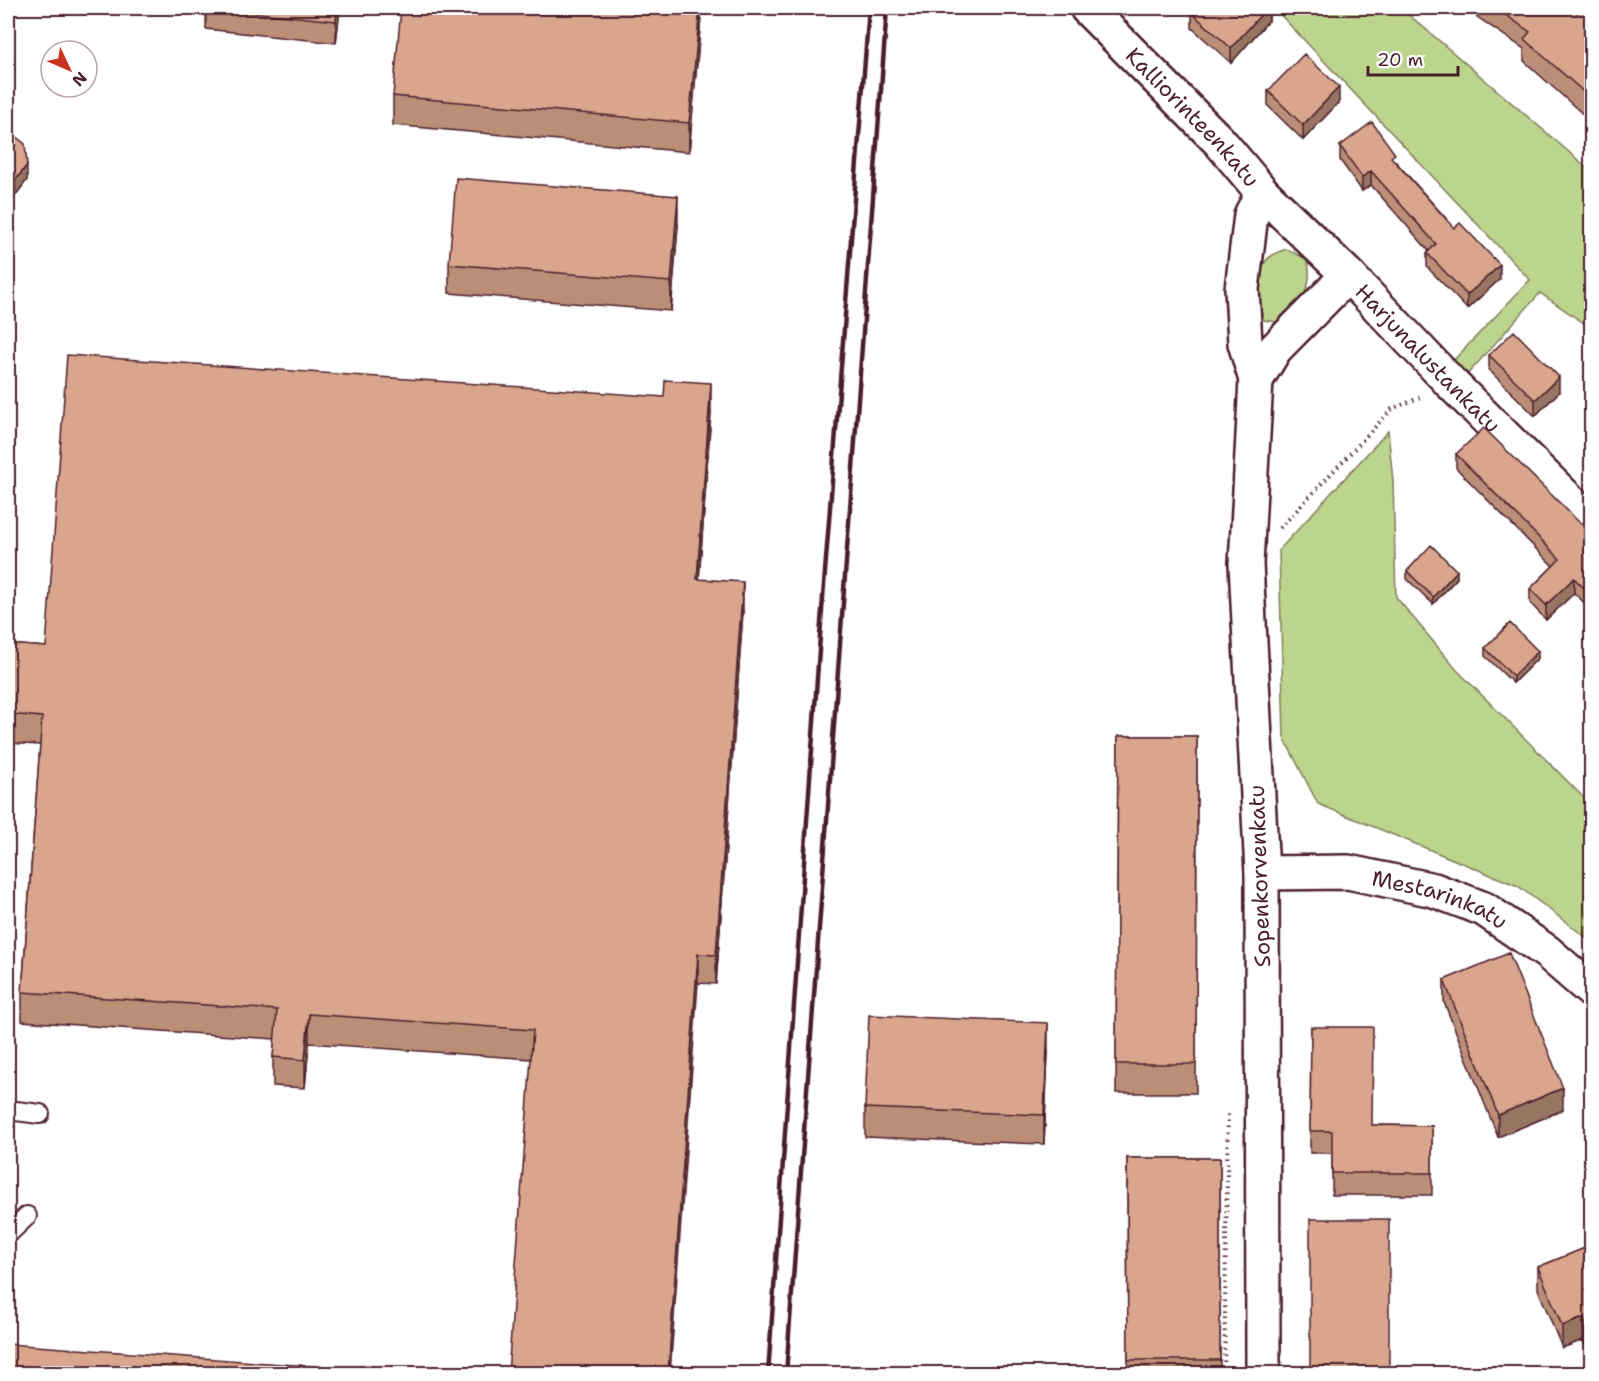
<svg xmlns="http://www.w3.org/2000/svg" width="1599" height="1381" viewBox="0 0 1599 1381" font-family="'Shantell Sans',sans-serif">
<style>
.green{fill:#bcd58c;stroke:#837a5c;stroke-width:1.5}
.lines{fill:none;stroke-linecap:round;stroke-linejoin:round}
.service-casing{stroke:#4a1f2b;stroke-width:22}
.minor-casing{stroke:#4a1f2b;stroke-width:38}
.path{stroke:#4a1f2b;stroke-width:4;stroke-dasharray:1.5 4.5;stroke-linecap:butt}
.service{stroke:#fff;stroke-width:18}
.minor{stroke:#fff;stroke-width:33}
.rail{stroke:#4a1f2b;stroke-width:4.5}
.wall{fill:#bb8e78;stroke:#4a1f2b;stroke-width:1.5}
.shaded-wall{fill:#987462;stroke:#4a1f2b;stroke-width:1.5}
.building{fill:#d9a58c;stroke:#4a1f2b;stroke-width:1.5}
.labels{text-anchor:middle;stroke-width:4.5;stroke-linejoin:round;paint-order:stroke}
.street-label{font-size:22px;fill:#4a1f2b;stroke:#fff}
</style>
<rect width="100%" height="100%" fill="#fff"/>
<filter id="ink" filterUnits="userSpaceOnUse"><feTurbulence type="fractalNoise" baseFrequency=".0167" numOctaves="2"/><feDisplacementMap in="SourceGraphic" scale="12" xChannelSelector="R" yChannelSelector="G"/><feConvolveMatrix kernelMatrix="1 2 1 2 8 2 1 2 1" color-interpolation-filters="sRGB"/></filter>
<g filter="url(#ink)">
<path class="green" d="M 1274,8 L 1401,8 L 1591,171 L 1591,328 L 1540,293 L 1466,376 L 1452,362 L 1530,280 Z
M 1286,249 L 1307,259 C 1315,287 1301,307 1277,322 L 1264,320 C 1257,306 1256,276 1265,262 C 1270,255 1278,252 1286,249 Z
M 1388,431 L 1393,481 L 1396,597 L 1456,669 L 1591,805 L 1591,941 L 1518,886 L 1318,804 L 1284,738 L 1279,550 Z"/>
<g class="lines">
<g class="service-casing">
<path id="service" d="M 8,1110 L 40,1114
M 8,1234 L 27,1216"/>
</g>
<g class="minor-casing">
<g id="minor">
<path id="s1" d="M 1087,8 L 1220,142 L 1263,193 L 1348,275 L 1452,384 L 1592,523"/>
<path d="M 1256,380 L 1275,349 L 1348,275"/>
<path id="s2" d="M 1262,873 L 1348,872 L 1434,890 L 1484,909 L 1547,952 L 1592,991"/>
<path d="M 1263,1374 L 1262,873 L 1246,564 L 1256,380 L 1245,343 L 1242,289 L 1251,215 L 1263,193"/>
</g>
</g>
<path class="path" d="M 1280,528 L 1392,409 L 1423,396
M 1224,1374 L 1228,1110"/>
<use href="#service" class="service"/>
<use href="#minor" class="minor"/>
<path class="rail" d="M 768,1374 L 820,636 L 869,8
M 786,1374 L 887,8"/>
</g>
<path class="wall" d="M 206,8 L 340,8 L 336,43 L 206,29 Z
M 701,8 L 701,17 L 689,152 L 393,125 L 393,96 Z
M 1269,8 L 1269,20 L 1231,63 L 1192,28 L 1192,13 Z
M 1464,8 L 1571,8 L 1577,13 L 1592,8 L 1592,110 L 1586,117 L 1524,61 L 1524,49 Z
M 1268,91 L 1339,102 L 1303,140 L 1268,106 Z
M 8,132 L 27,180 L 15,196 L 8,196 Z
M 1340,146 L 1395,161 L 1500,279 L 1467,309 L 1427,267 L 1427,253 L 1429,251 L 1371,185 L 1362,191 L 1340,160 Z
M 678,225 L 671,311 L 449,293 L 449,264 Z
M 1489,355 L 1559,392 L 1535,416 L 1489,370 Z
M 711,412 L 699,579 L 743,611 L 716,984 L 698,983 L 531,1059 L 309,1043 L 305,1088 L 273,1086 L 273,1057 L 275,1039 L 22,1021 L 22,992 L 40,745 L 8,743 L 8,644 L 46,647 Z
M 1592,424 L 1592,436 L 1590,434 L 1590,426 Z
M 1456,454 L 1588,527 L 1592,527 L 1592,610 L 1574,593 L 1546,620 L 1530,603 L 1530,589 L 1553,566 L 1456,468 Z
M 1407,571 L 1457,578 L 1433,604 L 1407,579 Z
M 1485,648 L 1538,658 L 1513,683 L 1485,656 Z
M 1118,736 L 1197,736 L 1196,1093 L 1116,1093 Z
M 1444,980 L 1563,1110 L 1498,1137 L 1444,1002 Z
M 1311,1027 L 1372,1125 L 1432,1126 L 1432,1195 L 1332,1195 L 1332,1153 L 1310,1153 Z
M 1048,1052 L 1044,1144 L 865,1137 L 865,1108 Z
M 1127,1158 L 1220,1158 L 1220,1374 L 1128,1374 Z
M 1592,1245 L 1592,1360 L 1591,1360 L 1583,1340 L 1562,1348 L 1538,1289 L 1538,1267 Z"/>
<path class="shaded-wall" d="M 337,8 L 340,8 L 336,43 L 336,21 Z
M 700,8 L 701,8 L 701,17 L 689,152 L 689,123 Z
M 1267,8 L 1269,8 L 1269,20 L 1231,63 L 1231,48 Z
M 1339,87 L 1339,102 L 1303,140 L 1303,125 Z
M 1592,88 L 1592,110 L 1586,117 L 1586,94 Z
M 27,165 L 27,180 L 15,196 L 15,181 Z
M 1371,171 L 1371,185 L 1362,191 L 1362,177 Z
M 678,196 L 678,225 L 671,311 L 671,282 Z
M 1500,265 L 1500,279 L 1467,309 L 1467,295 Z
M 12,339 L 12,362 L 8,405 L 8,382 Z
M 1559,377 L 1559,392 L 1535,416 L 1535,400 Z
M 711,383 L 711,412 L 697,608 L 697,579 Z
M 1457,571 L 1457,578 L 1433,604 L 1433,597 Z
M 1574,578 L 1574,593 L 1546,620 L 1546,605 Z
M 743,582 L 743,611 L 716,984 L 716,955 Z
M 1538,651 L 1538,658 L 1513,683 L 1513,676 Z
M 698,954 L 698,983 L 670,1374 L 668,1374 Z
M 309,1014 L 309,1043 L 305,1088 L 305,1060 Z
M 1048,1023 L 1048,1052 L 1044,1144 L 1044,1115 Z
M 1563,1088 L 1563,1110 L 1498,1137 L 1498,1115 Z
M 1583,1318 L 1583,1340 L 1562,1348 L 1562,1326 Z
M 1591,1338 L 1592,1338 L 1591,1360 Z"/>
<path class="building" d="M 210,8 L 337,8 L 336,21 Z
M 401,8 L 700,8 L 689,123 L 393,96 Z
M 1197,8 L 1267,8 L 1231,48 L 1192,13 Z
M 1496,8 L 1571,8 L 1577,13 L 1581,8 L 1592,8 L 1592,88 L 1586,94 L 1524,39 L 1530,32 Z
M 1304,54 L 1339,87 L 1303,125 L 1268,91 Z
M 1372,122 L 1395,154 L 1391,157 L 1454,228 L 1460,223 L 1500,265 L 1467,295 L 1427,253 L 1436,244 L 1371,171 L 1362,177 L 1340,146 Z
M 8,132 L 10,132 L 25,144 L 27,165 L 15,181 L 8,181 Z
M 456,178 L 678,196 L 671,282 L 449,264 Z
M 1514,331 L 1559,377 L 1535,400 L 1489,355 Z
M 8,339 L 12,339 L 8,382 Z
M 67,355 L 664,397 L 665,380 L 711,383 L 697,579 L 743,582 L 716,955 L 698,954 L 668,1374 L 508,1374 L 533,1030 L 309,1014 L 305,1060 L 273,1057 L 277,1010 L 22,992 L 42,717 L 8,714 L 8,644 L 46,647 Z
M 1484,428 L 1579,522 L 1588,527 L 1592,527 L 1592,596 L 1574,578 L 1546,605 L 1530,589 L 1560,559 L 1456,454 Z
M 1431,545 L 1457,571 L 1433,597 L 1407,571 Z
M 1510,623 L 1538,651 L 1513,676 L 1485,648 Z
M 1118,736 L 1197,736 L 1196,1064 L 1116,1064 Z
M 1509,953 L 1563,1088 L 1498,1115 L 1444,980 Z
M 869,1015 L 1048,1023 L 1044,1115 L 865,1108 Z
M 1311,1027 L 1373,1027 L 1372,1125 L 1432,1126 L 1432,1173 L 1332,1173 L 1332,1131 L 1310,1131 Z
M 1127,1158 L 1220,1158 L 1220,1360 L 1128,1360 Z
M 1310,1219 L 1389,1219 L 1389,1374 L 1310,1374 Z
M 1592,1245 L 1592,1338 L 1591,1338 L 1583,1318 L 1562,1326 L 1538,1267 Z
M 8,1344 L 419,1374 L 8,1374 Z"/>
</g>
<g class="labels">
<g class="street-label">
<text dy="8" stroke="none"><textPath href="#s1" startOffset="152">Kalliorinteenkatu</textPath></text>
<text dy="8" stroke="none"><textPath href="#s1" startOffset="489">Harjunalustankatu</textPath></text>
<text transform="translate(1259 876) rotate(-92)" y="8">Sopenkorvenkatu</text>
<text dy="8" stroke="none"><textPath href="#s2" startOffset="182">Mestarinkatu</textPath></text>
</g>
</g>
<rect width="1599" height="1381" fill="none" stroke="#fff" stroke-width="30"/>
<rect x="15" y="15" width="1569" height="1351" fill="none" stroke="#4a1f2b" stroke-width="2" filter="url(#ink)"/>
<g transform="translate(69 69) rotate(134)"><circle r="28" fill="#ffffff" stroke="#b7a5aa" stroke-width="1.5"/>
<path d="M0-4.5L10 22L0 15L-10 22Z" fill="#c8321e"/>
<text y="-9" font-size="16" font-weight="bold" text-anchor="middle" fill="#4a1f2b">N</text>
</g>
<path d="M1368 66v9h90v-9" fill="none" stroke="#4a1f2b" stroke-width="3"/>
<text x="1377" y="66" font-size="18" fill="#4a1f2b" stroke="#ffffff" stroke-width="4.5" paint-order="stroke">20 m</text>
</svg>
